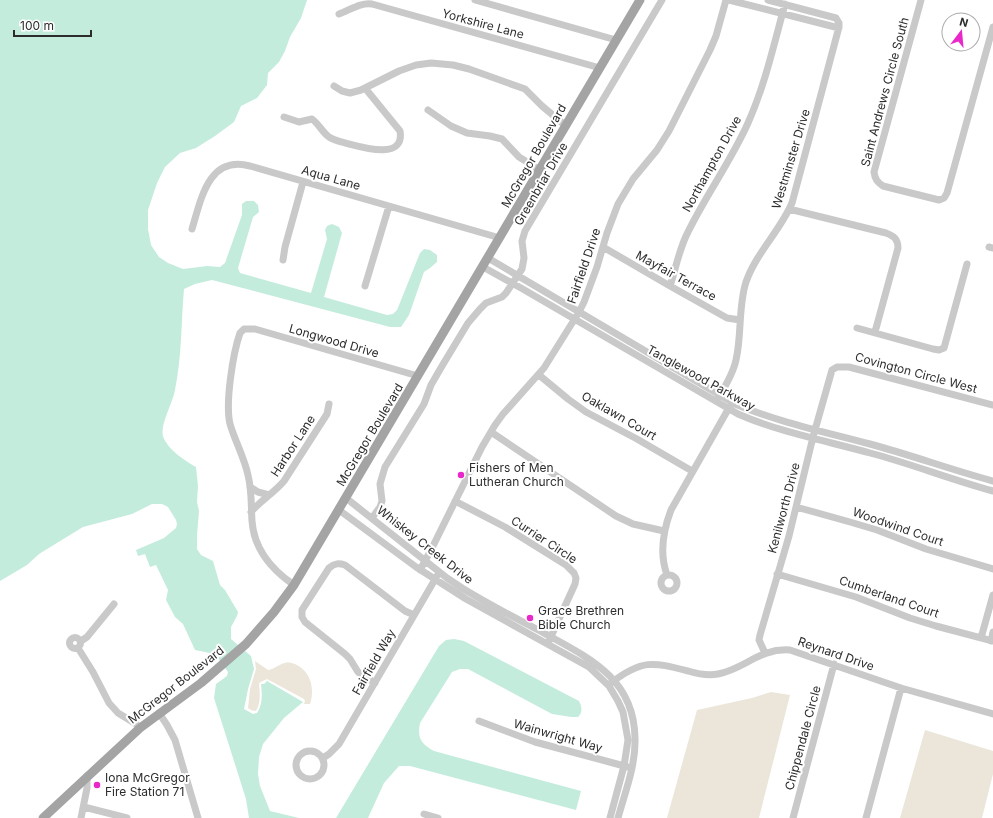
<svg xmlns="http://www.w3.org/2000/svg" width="993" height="818" viewBox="0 0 993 818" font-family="Inter,sans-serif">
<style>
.green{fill:#ebe6d9}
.water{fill:#c4ecdd}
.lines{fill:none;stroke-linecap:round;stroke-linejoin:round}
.minor{stroke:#c9c9c9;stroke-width:7}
.major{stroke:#a4a4a4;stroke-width:9}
.poi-dot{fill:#ea28ca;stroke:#fff;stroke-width:1.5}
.labels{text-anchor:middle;stroke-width:4;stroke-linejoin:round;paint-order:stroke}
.street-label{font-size:12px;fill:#2c2c2c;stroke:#fff}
.poi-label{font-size:12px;fill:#2c2c2c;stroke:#fff;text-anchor:start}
</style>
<rect width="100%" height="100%" fill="#fff"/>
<path class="green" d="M 255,661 L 268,670 C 275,669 279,664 285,663 C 288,662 292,663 295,664 C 311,671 315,689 310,704 L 304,704 L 305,701 L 304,699 L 267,679 L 259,683 C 260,693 261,703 256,711 C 253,711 250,710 248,708 L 250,689 L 256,669 Z
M 771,692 L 790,695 L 759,818 L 667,818 L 697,710 L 752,698 Z
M 925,730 L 993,751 L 993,774 L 982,818 L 900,818 Z"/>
<path class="water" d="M 0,0 L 307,0 L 301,18 L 290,37 L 285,51 L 279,62 L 268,73 L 267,85 L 257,98 L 241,106 L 234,122 L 215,136 L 196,148 L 180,153 L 165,167 L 157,183 L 148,210 L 148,229 L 151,245 L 159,257 L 168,263 L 183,269 L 207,266 L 220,267 L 225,263 L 242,215 L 242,204 L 246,201 L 254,201 L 258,205 L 259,212 L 253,217 L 238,268 L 240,273 L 311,293 L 327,239 L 325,230 L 327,226 L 332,224 L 339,227 L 342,233 L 324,297 L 387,315 L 393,314 L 397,310 L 420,253 L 424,249 L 430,250 L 437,255 L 437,262 L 430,268 L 424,272 L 409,315 L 401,327 L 390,327 L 212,280 L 195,284 L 184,289 C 181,323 182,356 175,390 C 173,402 160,425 163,436 C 167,449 184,460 196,467 L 198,486 L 197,502 L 199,511 L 197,535 L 197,549 L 201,555 L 213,561 L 220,585 L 225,590 L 238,612 L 237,616 L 231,627 L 231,639 L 251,656 L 254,669 L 248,689 L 244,709 L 253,714 L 257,713 C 263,704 262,694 261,684 L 264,684 L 267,681 L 303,702 L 284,718 L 263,744 L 259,757 L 258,774 L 260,786 L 270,811 L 299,818 L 249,818 L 246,799 L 214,698 L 216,684 L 227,676 L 228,672 L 215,654 L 195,650 L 183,624 L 175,617 L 166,600 L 168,590 L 156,565 L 150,567 L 145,554 L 138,556 L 136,550 L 164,538 L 176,528 L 177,524 L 176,520 L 168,507 L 162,504 L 152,504 L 132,514 L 83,527 L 39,554 L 27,565 L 0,581 Z
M 454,639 L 464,641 L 579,701 C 582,707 583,712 578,717 L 571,717 L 552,714 L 468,669 L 460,669 L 452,672 L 420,723 C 417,738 421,744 434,751 L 581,791 L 576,810 L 410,766 L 399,766 L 384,783 L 368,818 L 336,818 L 439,646 L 446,640 Z"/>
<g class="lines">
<path class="minor" d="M 475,0 L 616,40
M 729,0 L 839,28
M 921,0 L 874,172 C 875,179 877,182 883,186 L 939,200 L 944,198 L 947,193 L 993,27
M 339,14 C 350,10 361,2 372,4 L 600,68
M 334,86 L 342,91 L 350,93 L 361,90 L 399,71 L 416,65 L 431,63 L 453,65 L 469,69 L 525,89 L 542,106 L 566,126
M 428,110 L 451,126 L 467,133 L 490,136 L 502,139 L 519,157 L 540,170
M 284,117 L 299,122 L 312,119 C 319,124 322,132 329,137 C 335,141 343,142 349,144 C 364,148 405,160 400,131 L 365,88
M 789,209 L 886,233 C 894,236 898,239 898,248 L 875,332
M 192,229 C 201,200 208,155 250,166 L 500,238
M 603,247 L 670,286 L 727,318 L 740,320
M 989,247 L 993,248
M 488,258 L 735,404 C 778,422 825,432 870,444 C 911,455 952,470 993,481
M 283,260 L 285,247 L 303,182
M 483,267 L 521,288 L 738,414 C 779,432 827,441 870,453 C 912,464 952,480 993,491
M 365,286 L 389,206
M 670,286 C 676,268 679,249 688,232 C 706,195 731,161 748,123 C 765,85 774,44 785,4
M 857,328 L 933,349 L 939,350 L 944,348 L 967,264
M 539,375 L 568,399 L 586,412 L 637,439 L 692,471
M 718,398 C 725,387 733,374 736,360 C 742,334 738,307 746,282 C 756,253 780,231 792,203 L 839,27 L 839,23 L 836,18 L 768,0
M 491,432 L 616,516 L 633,524 L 664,531
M 250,487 L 258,492 L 269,495
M 346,498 L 447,578 L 462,588 C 488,604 515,618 542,632 C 587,657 634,677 635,738 C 636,765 625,792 618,818
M 455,501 L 505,527 L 566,565 L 574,573 L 576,578 L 575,584 L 549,641
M 796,507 L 850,522 L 877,530 L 926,549 L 993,569
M 339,510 L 416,567 L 466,599 L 589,667 L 609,686 L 618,701 L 623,712 L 628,740 L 624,766 L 610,818
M 251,512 C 261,500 274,493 284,481 L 327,414 L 329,404
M 372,518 L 380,507 L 382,501 L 380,484 L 385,467 L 424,404 L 431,385 L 442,366 L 468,323 L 480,309 L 486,303 L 502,297 L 506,293 L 522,269 L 524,258 L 522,241 L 525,231 L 662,0
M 420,570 L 431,550 L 482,447 L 495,425 L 503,414 L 544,368 L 579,312 L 584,302 L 597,267 L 607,233 L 618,204 L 633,179 L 657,150 L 669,131 L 710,50 L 716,36 L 726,0
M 777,574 L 856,597 L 910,618 L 936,626 L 993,641
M 667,575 C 659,553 663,531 671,510 L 730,406
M661 583a8 8 0 1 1 16 0a8 8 0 1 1-16 0Z
M 294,585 C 272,570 254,549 252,521 C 251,506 252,491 248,475 C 244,457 235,441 230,424 C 225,403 233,353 240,333 L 244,329 L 255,329 L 418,376
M69.5 643a5.5 5.5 0 1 1 11 0a5.5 5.5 0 1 1-11 0Z
M 981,638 L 993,595
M 81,641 L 87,637 L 114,604
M 991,641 L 993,632
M 78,648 L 93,672 L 109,703 L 118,713 L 136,724 L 140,728
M 765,653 L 759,640 L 760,635 L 789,536 L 813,437 L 832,370 L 837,367 L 849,367 L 993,405
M 375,683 L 358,672 L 350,659 L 345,654 L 305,622 L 302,617 L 302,610 L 329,568 C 335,563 339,563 345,565 L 405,611 L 414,615
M 611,683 C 642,659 653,662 688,671 C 698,674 708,676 718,674 C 745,669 759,648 790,650 L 901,688 L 993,714
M 159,713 L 167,725 L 175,740 L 198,818
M 479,721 L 535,742 L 628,767
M296 765a14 14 0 1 1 28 0a14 14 0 1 1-28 0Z
M 323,758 L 329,754 L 339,744 L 437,576
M 84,807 L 127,818
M 424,814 L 438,818
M 81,818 L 87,788 L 87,776
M 793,818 L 834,664
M 866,818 L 901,688"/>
<path class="major" d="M 43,818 L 140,728 L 201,683 L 246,644 L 274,612 L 294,585 L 640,0"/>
</g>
<g class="poi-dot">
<circle cx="461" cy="475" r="4"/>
<circle cx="530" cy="618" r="4"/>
<circle cx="97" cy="785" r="4"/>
</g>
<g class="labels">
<g class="street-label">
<text transform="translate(483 24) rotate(15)" y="4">Yorkshire Lane</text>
<text transform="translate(885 92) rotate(-75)" y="4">Saint Andrews Circle South</text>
<text transform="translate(534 156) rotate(-60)" y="4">McGregor Boulevard</text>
<text transform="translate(791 159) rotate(-73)" y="4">Westminster Drive</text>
<text transform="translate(712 164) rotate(-61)" y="4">Northampton Drive</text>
<text transform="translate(331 178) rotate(16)" y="4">Aqua Lane</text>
<text transform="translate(541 184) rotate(-60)" y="4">Greenbriar Drive</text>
<text transform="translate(584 266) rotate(-71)" y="4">Fairfield Drive</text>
<text transform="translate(676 276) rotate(29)" y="4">Mayfair Terrace</text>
<text transform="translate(334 341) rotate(16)" y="4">Longwood Drive</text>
<text transform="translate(916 373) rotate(15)" y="4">Covington Circle West</text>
<text transform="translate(701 378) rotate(29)" y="4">Tanglewood Parkway</text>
<text transform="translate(619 416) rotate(30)" y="4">Oaklawn Court</text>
<text transform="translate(370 435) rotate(-59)" y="4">McGregor Boulevard</text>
<text transform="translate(293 446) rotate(-57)" y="4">Harbor Lane</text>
<text transform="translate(784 508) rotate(-75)" y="4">Kenilworth Drive</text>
<text transform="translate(898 527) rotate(19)" y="4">Woodwind Court</text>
<text transform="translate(544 540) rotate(33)" y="4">Currier Circle</text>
<text transform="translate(425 545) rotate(38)" y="4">Whiskey Creek Drive</text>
<text transform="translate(889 597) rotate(19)" y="4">Cumberland Court</text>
<text transform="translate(836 654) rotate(19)" y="4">Reynard Drive</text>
<text transform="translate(374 662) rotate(-60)" y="4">Fairfield Way</text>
<text transform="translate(176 685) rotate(-38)" y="4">McGregor Boulevard</text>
<text transform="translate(558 736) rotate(16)" y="4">Wainwright Way</text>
<text transform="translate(803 738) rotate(-75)" y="4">Chippendale Circle</text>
</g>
<g class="poi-label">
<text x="469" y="472">Fishers of Men<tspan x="469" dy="14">Lutheran Church</tspan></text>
<text x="538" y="615">Grace Brethren<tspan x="538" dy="14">Bible Church</tspan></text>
<text x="105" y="782">Iona McGregor<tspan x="105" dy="14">Fire Station 71</tspan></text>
</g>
</g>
<g transform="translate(961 32) rotate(16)"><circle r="19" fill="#ffffff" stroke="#ababab"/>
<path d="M0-3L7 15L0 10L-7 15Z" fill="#ea28ca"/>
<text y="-6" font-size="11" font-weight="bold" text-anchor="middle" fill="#2c2c2c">N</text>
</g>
<path d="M14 30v6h77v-6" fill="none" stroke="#2c2c2c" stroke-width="2"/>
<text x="20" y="30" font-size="12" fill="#2c2c2c" stroke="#ffffff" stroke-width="3" paint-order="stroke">100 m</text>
</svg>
